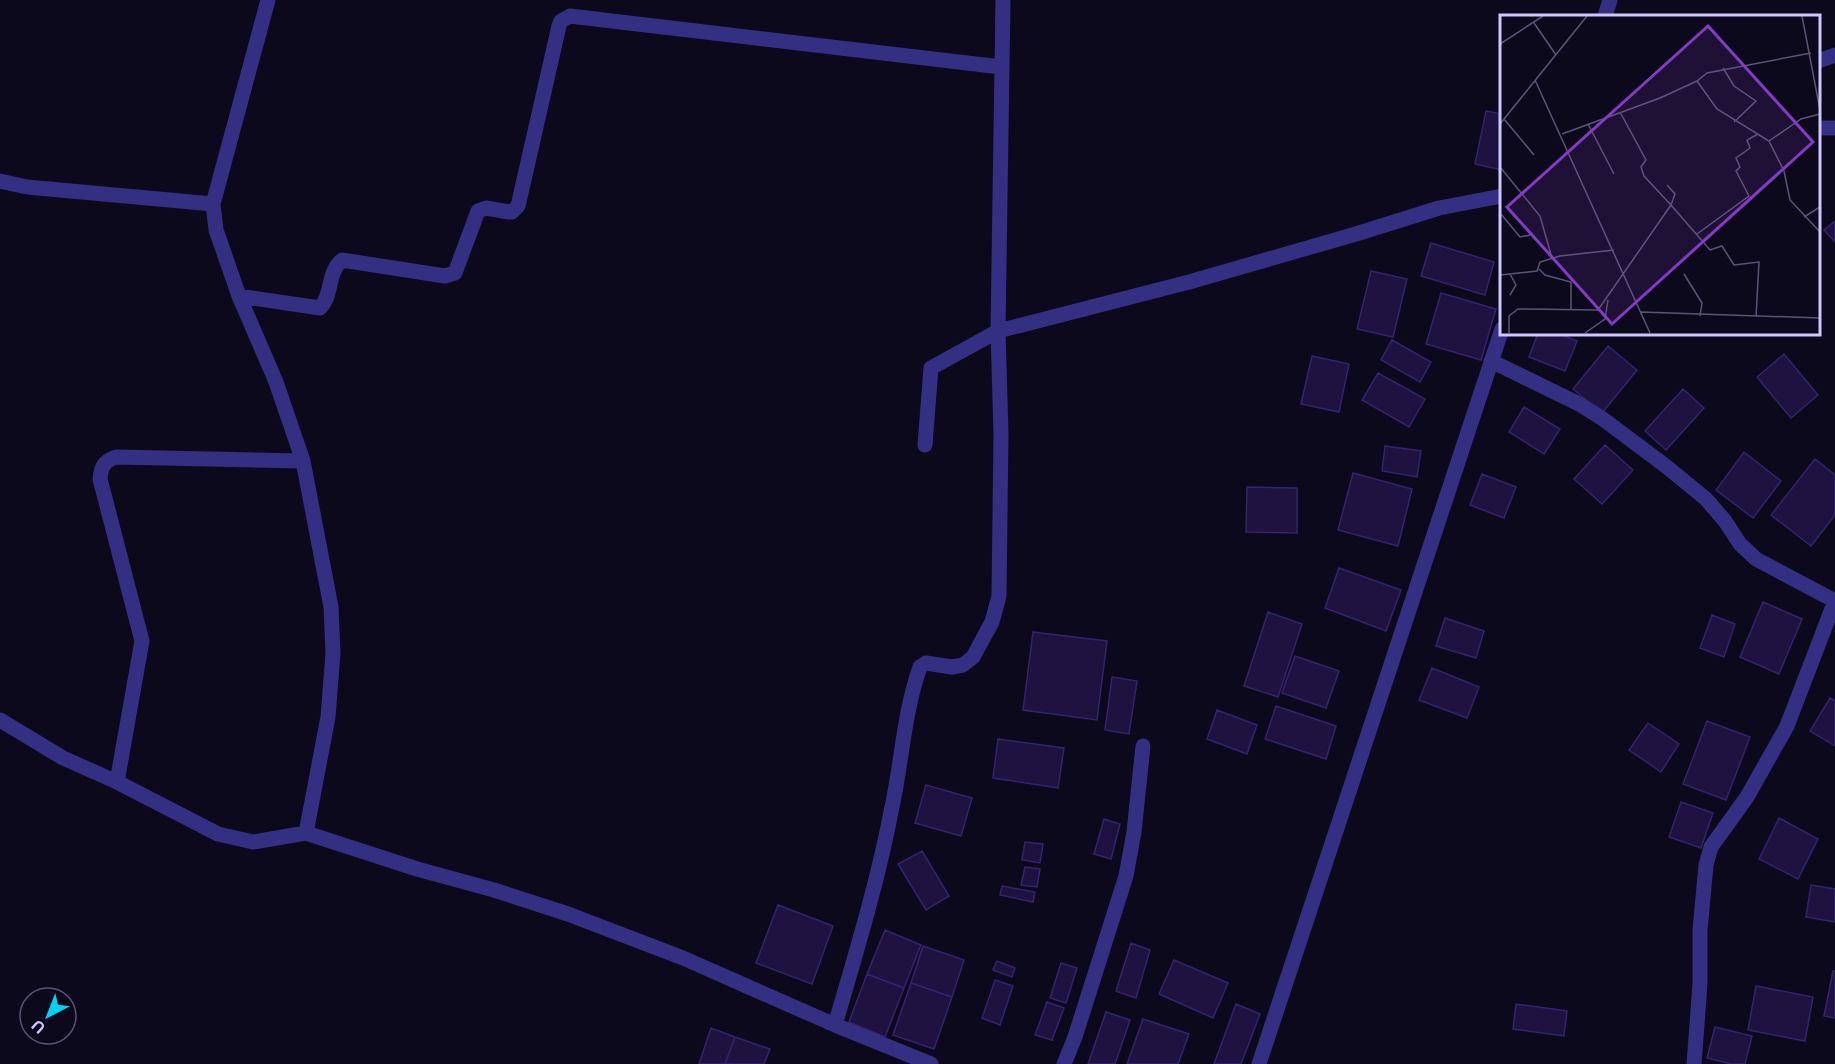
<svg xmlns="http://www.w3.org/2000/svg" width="1835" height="1064" viewBox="0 0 1835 1064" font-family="Arial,sans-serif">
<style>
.building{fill:#1e1340;stroke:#34236f;stroke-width:1.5}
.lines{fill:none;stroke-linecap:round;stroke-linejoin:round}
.minor{stroke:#342f82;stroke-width:15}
.inset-road{fill:none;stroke:#5a5577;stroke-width:1.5}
.view{fill:#833bc5;fill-opacity:0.15;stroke:#833bc5;stroke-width:3}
.inset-edge{fill:none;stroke:#cec6ff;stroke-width:3}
</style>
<rect width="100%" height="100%" fill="#0d091d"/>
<path class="building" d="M 1486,111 L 1502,114 L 1502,170 L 1475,164 Z
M 1835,221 L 1835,242 L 1824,230 Z
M 1431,243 L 1494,262 L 1485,295 L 1421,276 Z
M 1371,271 L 1407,279 L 1393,337 L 1357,329 Z
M 1441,293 L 1496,309 L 1481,360 L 1426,344 Z
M 1538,333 L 1557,333 L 1577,341 L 1565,371 L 1529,357 Z
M 1392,340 L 1431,362 L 1420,382 L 1381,360 Z
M 1608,346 L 1637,370 L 1602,413 L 1573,389 Z
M 1784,354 L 1818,395 L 1791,418 L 1757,377 Z
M 1312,356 L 1349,364 L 1339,412 L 1301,404 Z
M 1378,373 L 1425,399 L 1409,427 L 1362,400 Z
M 1683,389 L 1704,408 L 1666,450 L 1645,431 Z
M 1524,407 L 1560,429 L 1544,454 L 1509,432 Z
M 1605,445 L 1633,470 L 1602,504 L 1574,479 Z
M 1385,446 L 1421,451 L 1417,477 L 1382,471 Z
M 1744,452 L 1781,481 L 1753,518 L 1716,490 Z
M 1815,459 L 1835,475 L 1835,515 L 1811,546 L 1771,515 Z
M 1353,473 L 1412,489 L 1398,546 L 1338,530 Z
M 1482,474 L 1516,487 L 1504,518 L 1470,505 Z
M 1247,487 L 1297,488 L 1297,533 L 1246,532 Z
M 1339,568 L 1401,590 L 1386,631 L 1325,608 Z
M 1763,602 L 1802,619 L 1779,674 L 1740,657 Z
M 1268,612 L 1302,624 L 1278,697 L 1244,686 Z
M 1712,615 L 1735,624 L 1724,657 L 1700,648 Z
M 1445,618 L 1484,631 L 1476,658 L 1436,646 Z
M 1033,632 L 1107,641 L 1097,720 L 1023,710 Z
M 1295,656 L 1339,671 L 1326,708 L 1282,693 Z
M 1432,668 L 1479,687 L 1467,718 L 1419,700 Z
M 1112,677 L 1137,681 L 1129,734 L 1105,730 Z
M 1830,698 L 1835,701 L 1835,746 L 1810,731 Z
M 1276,706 L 1336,726 L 1326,759 L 1265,739 Z
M 1217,710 L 1257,725 L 1247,754 L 1207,739 Z
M 1707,721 L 1750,737 L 1726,800 L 1683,784 Z
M 1648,723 L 1679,744 L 1661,772 L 1629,750 Z
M 998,739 L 1064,748 L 1058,788 L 993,778 Z
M 926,785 L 972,798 L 961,836 L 915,823 Z
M 1681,802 L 1713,813 L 1701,848 L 1669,837 Z
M 1779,818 L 1818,839 L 1798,879 L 1759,859 Z
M 1104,819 L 1120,824 L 1111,859 L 1094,854 Z
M 1025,842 L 1043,844 L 1040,863 L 1022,860 Z
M 922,851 L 949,896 L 926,910 L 898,864 Z
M 1025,867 L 1040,869 L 1037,887 L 1021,885 Z
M 1811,885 L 1835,889 L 1835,922 L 1806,917 Z
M 1002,886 L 1035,892 L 1033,902 L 1000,895 Z
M 778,905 L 833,926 L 812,984 L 756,963 Z
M 885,930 L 921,945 L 904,988 L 867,974 Z
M 1131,943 L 1150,950 L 1136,998 L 1116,991 Z
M 923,946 L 964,960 L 952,997 L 911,983 Z
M 1174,960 L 1228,983 L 1213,1018 L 1159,994 Z
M 997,961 L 1015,968 L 1012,977 L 993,970 Z
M 1061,963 L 1077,968 L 1066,1003 L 1050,998 Z
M 1833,971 L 1835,971 L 1835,1018 L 1824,1016 Z
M 867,974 L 904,988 L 885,1037 L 849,1022 Z
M 995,980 L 1013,986 L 1000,1025 L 982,1018 Z
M 911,983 L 952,997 L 934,1049 L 893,1035 Z
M 1756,986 L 1813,997 L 1805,1041 L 1748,1030 Z
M 1047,1002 L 1064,1008 L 1052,1040 L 1035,1035 Z
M 1236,1004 L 1260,1014 L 1241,1064 L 1214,1064 Z
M 1516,1004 L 1567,1011 L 1564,1036 L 1513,1029 Z
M 1106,1012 L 1130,1020 L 1115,1064 L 1088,1064 Z
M 1143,1019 L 1189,1034 L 1178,1064 L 1127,1064 Z
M 1715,1027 L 1752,1036 L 1745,1064 L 1731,1064 L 1707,1058 Z
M 711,1028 L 735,1037 L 725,1064 L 699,1064 Z
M 735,1037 L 770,1049 L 764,1064 L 725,1064 Z"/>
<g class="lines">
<path class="minor" d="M 268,0 L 213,204 L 216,230 L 239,296 L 276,382 L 303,461 L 331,607 L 333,653 L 328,717 L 306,833
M 1605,16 L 1610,0
M 1818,61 L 1835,55
M 1818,128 L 1835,128
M 0,181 L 27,187 L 213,204
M 239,296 L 320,308 C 333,295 327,272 342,260 L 445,276 L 455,273 L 478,211 L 486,208 L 509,212 L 512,212 L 518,206 L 559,26 L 561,21 L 570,16 L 1001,67
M 1491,361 L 1579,404 L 1603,419 L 1667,467 L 1706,499 L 1725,521 L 1740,544 L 1756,559 L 1835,601
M 925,445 L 931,368 L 998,331 L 1003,0
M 0,720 L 63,758 L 117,782 L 218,834 L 253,842 L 306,833 L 417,869 L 494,890 L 568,914 L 683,958 L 835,1025 L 931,1064
M 117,782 L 142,641 L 100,479 C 101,467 104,461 116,457 L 303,461
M 835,1025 C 856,953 878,881 892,807 C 902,761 904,712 920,667 L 926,663 L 952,667 L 963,665 L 973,657 L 992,622 L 999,596 L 1001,433 L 998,331 L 1189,282 L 1356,234 L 1439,208 L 1502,196
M 1064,1064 L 1075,1037 L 1126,876 L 1134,832 L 1143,746
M 1259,1064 L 1502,329
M 1694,1064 L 1700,984 L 1700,930 L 1706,865 L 1711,847 L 1747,797 L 1787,726 L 1835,601"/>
</g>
<g transform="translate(1500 15)">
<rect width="320" height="320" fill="#0d091d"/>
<path class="inset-road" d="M 302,1 L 320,95M 34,8 L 56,40M 0,29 L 43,1M 223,53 L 234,71 L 256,86 L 234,107M 35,65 L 150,318M 197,66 L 217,94 L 269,126 L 284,156 L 290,185 L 320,217M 4,104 L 34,140M 0,109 L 87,1M 88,109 L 114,159M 62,119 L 160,83 L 197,66 L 207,58 L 311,38M 269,126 L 301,104 L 320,99M 0,152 L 40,201 L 52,243M 167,170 L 175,179 L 171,190 L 210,235 L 222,231 L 234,250 L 259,247 L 256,302M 0,198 L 20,222 L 30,220M 304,202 L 320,192M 197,219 L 249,181 L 236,156 L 240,152 L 236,143 L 250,133 L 247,125 L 258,119M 39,254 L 45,260 L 71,267 L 71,295M 184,259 L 202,288 L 200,301M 0,260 L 37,256 L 40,247 L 60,241 L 114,235M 10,280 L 16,270 L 10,259M 141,297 L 320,303M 9,318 L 9,301 L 18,294 L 98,295 L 171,190 L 144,161 L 141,152 L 146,145 L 120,97M 85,318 L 105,304 L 108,285"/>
<path class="view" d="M 208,11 L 313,127 L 112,309 L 7,192 Z"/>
<rect width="320" height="320" class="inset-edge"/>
</g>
<g transform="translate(48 1016) rotate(222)"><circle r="28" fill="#0d091d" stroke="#5a5577" stroke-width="1.5"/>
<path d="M0-4.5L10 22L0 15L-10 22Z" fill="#00d2f1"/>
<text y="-9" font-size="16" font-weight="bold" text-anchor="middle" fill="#cec6ff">U</text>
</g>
</svg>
